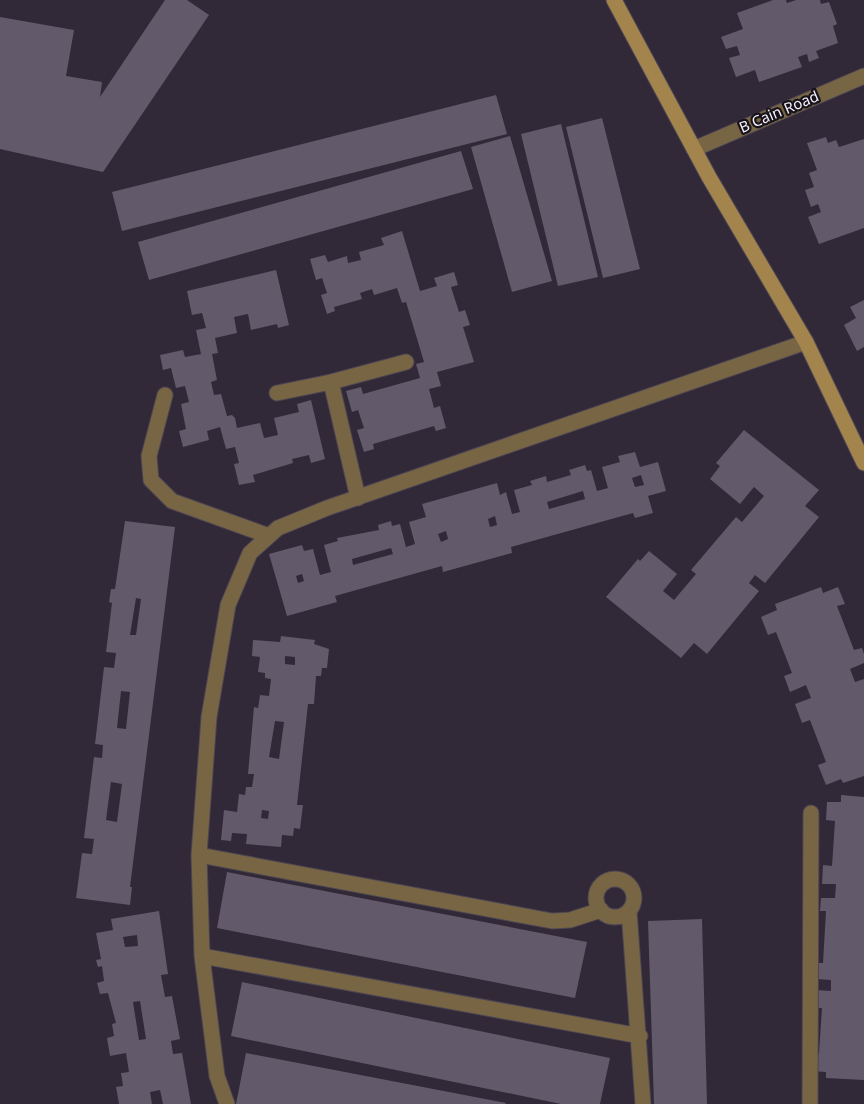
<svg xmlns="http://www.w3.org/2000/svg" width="864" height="1104" viewBox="0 0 864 1104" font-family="'Noto Sans',sans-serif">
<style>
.building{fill:#62596a;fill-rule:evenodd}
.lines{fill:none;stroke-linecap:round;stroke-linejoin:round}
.street-casing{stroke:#4c4553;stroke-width:17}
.secondary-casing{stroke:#4c4553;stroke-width:17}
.street{stroke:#786544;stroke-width:15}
.secondary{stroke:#a3844d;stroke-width:15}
.labels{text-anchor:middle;stroke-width:4.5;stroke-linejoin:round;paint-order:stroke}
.street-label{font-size:15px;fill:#f5f0fa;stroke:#17131a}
</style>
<rect width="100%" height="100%" fill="#312938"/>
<path class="building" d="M 165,0 L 187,0 L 209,15 L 103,172 L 0,149 L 0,17 L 74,30 L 66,76 L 102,82 L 100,97 Z
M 773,0 L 786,0 L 787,3 L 796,0 L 820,0 L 821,4 L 829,2 L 837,24 L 833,26 L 838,43 L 816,51 L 819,58 L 809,62 L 807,54 L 798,57 L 802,67 L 759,82 L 755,70 L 736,77 L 729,58 L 740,55 L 737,46 L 726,49 L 721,37 L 743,29 L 737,13 Z
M 496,95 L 507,134 L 122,231 L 112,192 Z
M 602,118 L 640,269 L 603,278 L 566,127 Z
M 561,124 L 598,277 L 558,286 L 521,134 Z
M 510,136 L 552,281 L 512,292 L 471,147 Z
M 826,137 L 828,143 L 836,140 L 839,147 L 864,139 L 864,228 L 819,244 L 808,217 L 821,212 L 818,204 L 811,207 L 805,190 L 814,187 L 809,173 L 817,170 L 807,143 Z
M 461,151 L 473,189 L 149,280 L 138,242 Z
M 402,231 L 420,291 L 437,286 L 434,278 L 454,272 L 458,285 L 451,287 L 459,312 L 465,310 L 470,325 L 463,327 L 474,362 L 437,372 L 441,386 L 429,389 L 434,408 L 440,406 L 446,428 L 436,431 L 434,426 L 373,444 L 374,449 L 364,452 L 357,430 L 364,428 L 358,410 L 352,412 L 346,391 L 361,387 L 363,394 L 420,378 L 416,364 L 424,362 L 406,302 L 402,303 L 397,288 L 374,295 L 372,289 L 360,293 L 362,299 L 334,307 L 335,311 L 327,314 L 321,295 L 327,293 L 322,278 L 316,280 L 310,259 L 325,255 L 328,262 L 347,256 L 348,263 L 361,260 L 359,252 L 384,245 L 381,238 Z
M 276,270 L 289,325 L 278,328 L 277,324 L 251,330 L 248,314 L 234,317 L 237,333 L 215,338 L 218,353 L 212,354 L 217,380 L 211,382 L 214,395 L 221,394 L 227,416 L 232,415 L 235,418 L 237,428 L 260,423 L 264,438 L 278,435 L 274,418 L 299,412 L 297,404 L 311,400 L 325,459 L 311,463 L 309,455 L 292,459 L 293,463 L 253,475 L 255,482 L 239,485 L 234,464 L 239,463 L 235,447 L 226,449 L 220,427 L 207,431 L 209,440 L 183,447 L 179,431 L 186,429 L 181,404 L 189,402 L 185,386 L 176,388 L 171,368 L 163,370 L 160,355 L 183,350 L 185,357 L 201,354 L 196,330 L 206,328 L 202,313 L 192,315 L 187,291 Z
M 864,300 L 864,347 L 857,351 L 844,325 L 856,318 L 850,307 Z
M 744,430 L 819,490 L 805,506 L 819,517 L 765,583 L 755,575 L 749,583 L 759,591 L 707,654 L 694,643 L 681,658 L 606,597 L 638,559 L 640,561 L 649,551 L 677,574 L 663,591 L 674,600 L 696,574 L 691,570 L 736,517 L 742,522 L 764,496 L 754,487 L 740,504 L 710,479 L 720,466 L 716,463 Z
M 635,452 L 640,467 L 658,462 L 666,491 L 648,496 L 653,513 L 635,518 L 633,513 L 511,547 L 512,553 L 443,572 L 442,566 L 335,596 L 337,602 L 287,616 L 269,554 L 302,545 L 304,551 L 313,549 L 320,575 L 331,572 L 324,545 L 338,541 L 337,538 L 379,530 L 378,525 L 391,521 L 392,526 L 400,524 L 406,547 L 415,544 L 409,522 L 426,517 L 422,504 L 497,483 L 500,495 L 506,492 L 512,514 L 520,512 L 514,490 L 532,485 L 530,481 L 546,476 L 547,482 L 571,475 L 569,470 L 585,465 L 587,471 L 591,470 L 597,491 L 608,488 L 602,467 L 620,462 L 618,456 ZM 641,475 L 644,485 L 635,487 L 632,478 ZM 583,491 L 585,499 L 549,509 L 547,502 ZM 495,516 L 497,525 L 490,527 L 488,519 ZM 446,531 L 448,539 L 441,542 L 438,534 ZM 391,548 L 393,554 L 353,565 L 352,559 ZM 302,574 L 304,581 L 298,583 L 296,576 Z
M 125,521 L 175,527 L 130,887 L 132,887 L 130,905 L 76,898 L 82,853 L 92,854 L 94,839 L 84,838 L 94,757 L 102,758 L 103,745 L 95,744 L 104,667 L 114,668 L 116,653 L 106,652 L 112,603 L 109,602 L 111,589 L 115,589 ZM 136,598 L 141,599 L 136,635 L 130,635 ZM 121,691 L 130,692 L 126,729 L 117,728 ZM 111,782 L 122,784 L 117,822 L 106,820 Z
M 821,587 L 823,593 L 838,587 L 845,604 L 837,606 L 854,650 L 862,648 L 864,654 L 864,663 L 850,669 L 855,682 L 864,679 L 864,776 L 843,783 L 841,779 L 826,785 L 818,765 L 826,762 L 810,720 L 802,723 L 795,704 L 811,698 L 806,685 L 790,692 L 784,676 L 792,673 L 776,632 L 768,635 L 761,617 L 777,610 L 775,604 Z
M 281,636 L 315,640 L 314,644 L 329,649 L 327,668 L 322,668 L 321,676 L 316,676 L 314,704 L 308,704 L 297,805 L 303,805 L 300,829 L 294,828 L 293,836 L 282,835 L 281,847 L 246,844 L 247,834 L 232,833 L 231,841 L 221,840 L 224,810 L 237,812 L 239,794 L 245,795 L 246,787 L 252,787 L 254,774 L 248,774 L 254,707 L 258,708 L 260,695 L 269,696 L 271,679 L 265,678 L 265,673 L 258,672 L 260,657 L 252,656 L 253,640 L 280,642 ZM 285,656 L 295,657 L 295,665 L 285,664 ZM 275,721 L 284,722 L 279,759 L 269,757 ZM 262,810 L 269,811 L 268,819 L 261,818 Z
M 841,795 L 864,797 L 864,1080 L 826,1078 L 826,1072 L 812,1071 L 813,1054 L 819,1054 L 822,1008 L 815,1008 L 816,990 L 831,991 L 831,980 L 816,979 L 817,963 L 823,963 L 826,911 L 820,911 L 821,898 L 835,898 L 836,884 L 822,884 L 823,865 L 832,866 L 835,821 L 826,820 L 827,802 L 841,802 Z
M 227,872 L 587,942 L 575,998 L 217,928 Z
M 159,911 L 168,974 L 161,975 L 165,997 L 172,996 L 180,1039 L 171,1041 L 173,1054 L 182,1053 L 191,1104 L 163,1104 L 160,1090 L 150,1092 L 152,1104 L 119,1104 L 116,1087 L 123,1086 L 121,1073 L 129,1072 L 126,1053 L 110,1056 L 107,1038 L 114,1036 L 112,1024 L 116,1023 L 108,993 L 100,994 L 97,983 L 104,981 L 102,966 L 98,967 L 96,960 L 101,959 L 96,933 L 113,930 L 111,919 ZM 137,935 L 138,946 L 125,947 L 123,937 ZM 140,1001 L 146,1039 L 139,1040 L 133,1002 Z
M 702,919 L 707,1104 L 654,1104 L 648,921 Z
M 242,982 L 610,1058 L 600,1104 L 561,1104 L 231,1036 Z
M 246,1053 L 506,1103 L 505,1104 L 236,1104 Z"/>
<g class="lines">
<g class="street-casing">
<path id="street" d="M 694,149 L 864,76
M 331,382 L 406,362
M 277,393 L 331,382 L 358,498
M 165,395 L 149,456 L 151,480 L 172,501 L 269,536
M 199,855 L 552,921 L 570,920 L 601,910
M596 898a19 19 0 1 1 38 0a19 19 0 1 1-38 0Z
M 629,911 L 643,1104
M 202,956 L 640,1036
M 227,1104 L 217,1076 L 202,956 L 199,855 L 209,717 L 228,605 L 250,553 L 278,528 L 327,508 L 806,342
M 810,1104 L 811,813"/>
</g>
<g class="secondary-casing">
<path id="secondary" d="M 614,0 L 709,177 L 806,342 L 864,463"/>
</g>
<use href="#street" class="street"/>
<use href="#secondary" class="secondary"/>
</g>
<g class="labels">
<g class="street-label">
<text transform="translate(779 112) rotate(-23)" y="5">B Cain Road</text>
</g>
</g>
</svg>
